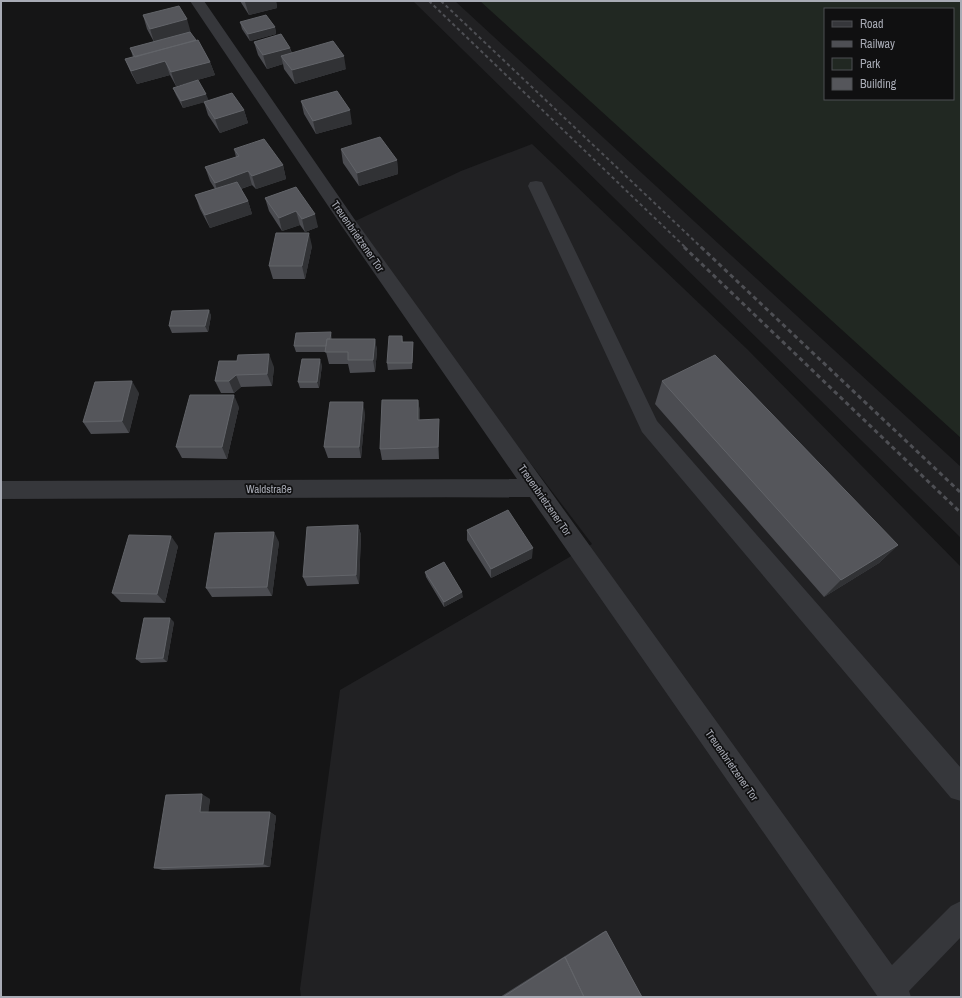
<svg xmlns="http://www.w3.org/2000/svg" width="962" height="998" viewBox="0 0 962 998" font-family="'Archivo Narrow',sans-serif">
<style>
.built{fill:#212123}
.green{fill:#212822;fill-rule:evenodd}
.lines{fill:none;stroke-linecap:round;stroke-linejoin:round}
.minor{fill:#36373b;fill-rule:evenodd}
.rail-far1{stroke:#4e4f54;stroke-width:2;stroke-dasharray:3.5 3;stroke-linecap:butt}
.rail{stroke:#4e4f54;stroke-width:3;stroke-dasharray:4.5 3.5;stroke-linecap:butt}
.wall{fill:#4b4c51}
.shaded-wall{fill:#313235}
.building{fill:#55565b;stroke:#626469}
.labels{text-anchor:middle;stroke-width:3.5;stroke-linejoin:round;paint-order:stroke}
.street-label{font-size:11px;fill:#a8abb5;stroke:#101011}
</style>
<rect width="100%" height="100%" fill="#151516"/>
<path class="built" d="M 413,1 L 455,1 L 961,467 L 961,538 Z
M 532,144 L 747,349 L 961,567 L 961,997 L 301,997 L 300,989 L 340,690 L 592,544 L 349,224 L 461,171 Z"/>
<path class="green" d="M 480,1 L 961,1 L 961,438 ZM 825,9 L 953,9 L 953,99 L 825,99 Z"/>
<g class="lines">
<path class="minor" d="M 190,1 L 204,1 L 355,220 L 892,965 L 951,906 L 961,901 L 961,937 L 909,991 L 911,997 L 878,997 L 530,497 L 1,499 L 1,481 L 517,479 L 343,228 Z
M 536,181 L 542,182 L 544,186 L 657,421 L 961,768 L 961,801 L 951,798 L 642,432 L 528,186 L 530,182 Z"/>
<path class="rail-far1" d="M 429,1 L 686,248
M 441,1 L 702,248"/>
<path class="rail" d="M 684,247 L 961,513
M 701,247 L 961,493"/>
</g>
<path class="wall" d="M 240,1 L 276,1 L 277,8 L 249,15 Z
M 143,15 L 190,32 L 210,62 L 215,75 L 176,86 L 170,75 L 137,84 L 131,73 L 125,59 L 133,57 L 130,48 L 154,42 L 147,29 Z
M 240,22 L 275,27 L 276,34 L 250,41 L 242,29 Z
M 254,42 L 290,48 L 292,53 L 346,69 L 295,84 L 284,69 L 283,64 L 267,69 L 258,55 Z
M 173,88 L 208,100 L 244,110 L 248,123 L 220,133 L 208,115 L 204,102 L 183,108 L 176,95 Z
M 301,101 L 352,124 L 316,134 L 304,114 Z
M 234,149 L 283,165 L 286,179 L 256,189 L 252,185 L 241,189 L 248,201 L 252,214 L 210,228 L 200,209 L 195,195 L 215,189 L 210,181 L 205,167 L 236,157 Z
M 341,149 L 397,160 L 398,174 L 359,186 L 343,163 Z
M 296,187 L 318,227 L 305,232 L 300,225 L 282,231 L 269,211 L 265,198 Z
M 312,246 L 305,279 L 273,279 L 269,266 Z
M 209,310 L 211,316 L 208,332 L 172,333 L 169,326 Z
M 402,336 L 403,342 L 413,342 L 413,348 L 412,369 L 388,370 L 387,363 Z
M 332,339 L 375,339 L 377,351 L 375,372 L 350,373 L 348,364 L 329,364 L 326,352 L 296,352 L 294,346 Z
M 219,361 L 274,367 L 272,386 L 241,387 L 234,393 L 221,393 L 215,381 Z
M 322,365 L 319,388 L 300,388 L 298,382 Z
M 662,381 L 898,545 L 879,563 L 824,597 L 655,404 Z
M 139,393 L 129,433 L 91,434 L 83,422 Z
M 418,400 L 420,412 L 420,420 L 439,431 L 439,459 L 382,460 L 380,449 Z
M 239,407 L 227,459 L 182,458 L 176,447 Z
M 365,413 L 361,458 L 328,458 L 324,447 Z
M 358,525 L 361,535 L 359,584 L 307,586 L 303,577 Z
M 467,530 L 532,558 L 491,578 L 467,540 Z
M 279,542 L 272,596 L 212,597 L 206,588 Z
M 178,546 L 165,603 L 121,602 L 112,593 Z
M 425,572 L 463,597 L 444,607 L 426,577 Z
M 174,622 L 167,662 L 141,663 L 136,659 Z
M 210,799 L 208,812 L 270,812 L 276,816 L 270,867 L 163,870 L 154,868 Z
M 606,931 L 642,997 L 500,997 L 603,932 Z"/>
<path class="shaded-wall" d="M 248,1 L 276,1 L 277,8 L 249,15 L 245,2 Z
M 187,19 L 191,33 L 154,42 L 150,29 Z
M 275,27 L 276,34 L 250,41 L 248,34 Z
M 290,48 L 293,61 L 281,56 L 283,64 L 267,69 L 263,55 Z
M 344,56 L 346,69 L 295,84 L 292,70 Z
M 165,61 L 170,75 L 137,84 L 131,71 Z
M 210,62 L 215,75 L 176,86 L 171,72 Z
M 206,94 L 209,101 L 183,108 L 181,101 Z
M 244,110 L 248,123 L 220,133 L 215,119 Z
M 350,110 L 352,124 L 316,134 L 313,121 Z
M 397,160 L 398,174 L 359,186 L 357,173 Z
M 283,165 L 286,179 L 256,189 L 252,176 Z
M 248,171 L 252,185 L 219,196 L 215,183 Z
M 248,201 L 252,214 L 210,228 L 205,215 Z
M 296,211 L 300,225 L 282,231 L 279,218 Z
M 315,214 L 318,227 L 305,232 L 302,219 Z
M 309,233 L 312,246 L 305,279 L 302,266 Z
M 209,310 L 211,316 L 208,332 L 205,326 Z
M 331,332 L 332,339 L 330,352 L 329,346 Z
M 375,339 L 377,351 L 375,372 L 373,360 Z
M 269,354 L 274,367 L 272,386 L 267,374 Z
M 320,359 L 322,365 L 319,388 L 317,382 Z
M 236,375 L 241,387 L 234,393 L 229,381 Z
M 132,381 L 139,393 L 129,433 L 122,421 Z
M 234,395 L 239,407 L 227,459 L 222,447 Z
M 418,400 L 420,412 L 420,432 L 418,420 Z
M 363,402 L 365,413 L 361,458 L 359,447 Z
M 439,419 L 439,459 L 438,447 Z
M 358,525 L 361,535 L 359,584 L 356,575 Z
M 274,532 L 279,542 L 272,596 L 267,587 Z
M 171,536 L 178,546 L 165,603 L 157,594 Z
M 898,545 L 879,563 L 824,597 L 841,580 Z
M 533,548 L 532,558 L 491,578 L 491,569 Z
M 462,592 L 463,597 L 444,607 L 444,602 Z
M 170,618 L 174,622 L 167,662 L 163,658 Z
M 202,794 L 210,799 L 208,816 L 200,812 Z
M 270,812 L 276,816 L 270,867 L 263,864 Z"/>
<path class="building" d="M 179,6 L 187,19 L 150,29 L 143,15 Z
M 266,15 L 275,27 L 248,34 L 240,22 Z
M 190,32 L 196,40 L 135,57 L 130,48 Z
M 281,34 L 290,48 L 263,55 L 254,42 Z
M 198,40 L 210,62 L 171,72 L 165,61 L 131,71 L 125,59 Z
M 333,41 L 344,56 L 292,70 L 281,56 Z
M 198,80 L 206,94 L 181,101 L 173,88 Z
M 337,91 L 350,110 L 313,121 L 301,101 Z
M 232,93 L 244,110 L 215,119 L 204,102 Z
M 380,137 L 397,160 L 357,173 L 341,149 Z
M 264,139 L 283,165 L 252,176 L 248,171 L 215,183 L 205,167 L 239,156 L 234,149 Z
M 237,182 L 248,201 L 205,215 L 195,195 Z
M 296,187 L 315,214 L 302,219 L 296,211 L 279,218 L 265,198 Z
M 276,233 L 309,233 L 302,266 L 269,266 Z
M 209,310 L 205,326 L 169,326 L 172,311 Z
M 331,332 L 330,339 L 327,339 L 326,346 L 294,346 L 296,333 Z
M 389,336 L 402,336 L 402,342 L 413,342 L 412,363 L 387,363 Z
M 327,339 L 375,339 L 373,360 L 348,360 L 348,352 L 325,352 Z
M 269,354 L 267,374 L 236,375 L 229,381 L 215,381 L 219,361 L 237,361 L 238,355 Z
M 715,355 L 898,545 L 841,580 L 662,381 Z
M 302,359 L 320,359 L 317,382 L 298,382 Z
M 132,381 L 122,421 L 83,422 L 95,382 Z
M 190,395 L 234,395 L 222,447 L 176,447 Z
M 382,400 L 418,400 L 418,420 L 439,419 L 438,447 L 380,449 Z
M 330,402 L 363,402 L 359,447 L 324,447 Z
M 508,510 L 533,548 L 491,569 L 467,530 Z
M 358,525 L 356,575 L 303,577 L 307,527 Z
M 274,532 L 267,587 L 206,588 L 215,533 Z
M 129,535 L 171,536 L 157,594 L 112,593 Z
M 444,562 L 462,592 L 444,602 L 425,572 Z
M 144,618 L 170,618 L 163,658 L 136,659 Z
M 202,794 L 200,812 L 270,812 L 263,864 L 154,868 L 166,795 Z
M 606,931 L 642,997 L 584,997 L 565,957 L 564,958 Z
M 565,957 L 584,997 L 503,997 Z"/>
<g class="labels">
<g class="street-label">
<text transform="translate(358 236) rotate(55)" y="4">Treuenbrietzener Tor</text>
<text x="269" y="493">Waldstraße</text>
<text transform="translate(545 500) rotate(55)" y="4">Treuenbrietzener Tor</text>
<text transform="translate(732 765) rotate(55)" y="4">Treuenbrietzener Tor</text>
</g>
</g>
<rect width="962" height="998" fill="none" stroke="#a8abb5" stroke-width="4"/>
<rect x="824" y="8" width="130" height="92" fill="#101011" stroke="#4d4e53"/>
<rect x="832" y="21" width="20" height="6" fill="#36373b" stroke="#4d4e53"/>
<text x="860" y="28" font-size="12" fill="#a8abb5">Road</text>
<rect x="832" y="41" width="20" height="6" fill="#4e4f54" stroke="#4d4e53"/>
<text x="860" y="48" font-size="12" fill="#a8abb5">Railway</text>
<rect x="832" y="58" width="20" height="12" fill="#212822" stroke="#4d4e53"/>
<text x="860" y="68" font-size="12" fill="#a8abb5">Park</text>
<rect x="832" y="78" width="20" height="12" fill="#55565b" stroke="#4d4e53"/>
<text x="860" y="88" font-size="12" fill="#a8abb5">Building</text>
</svg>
